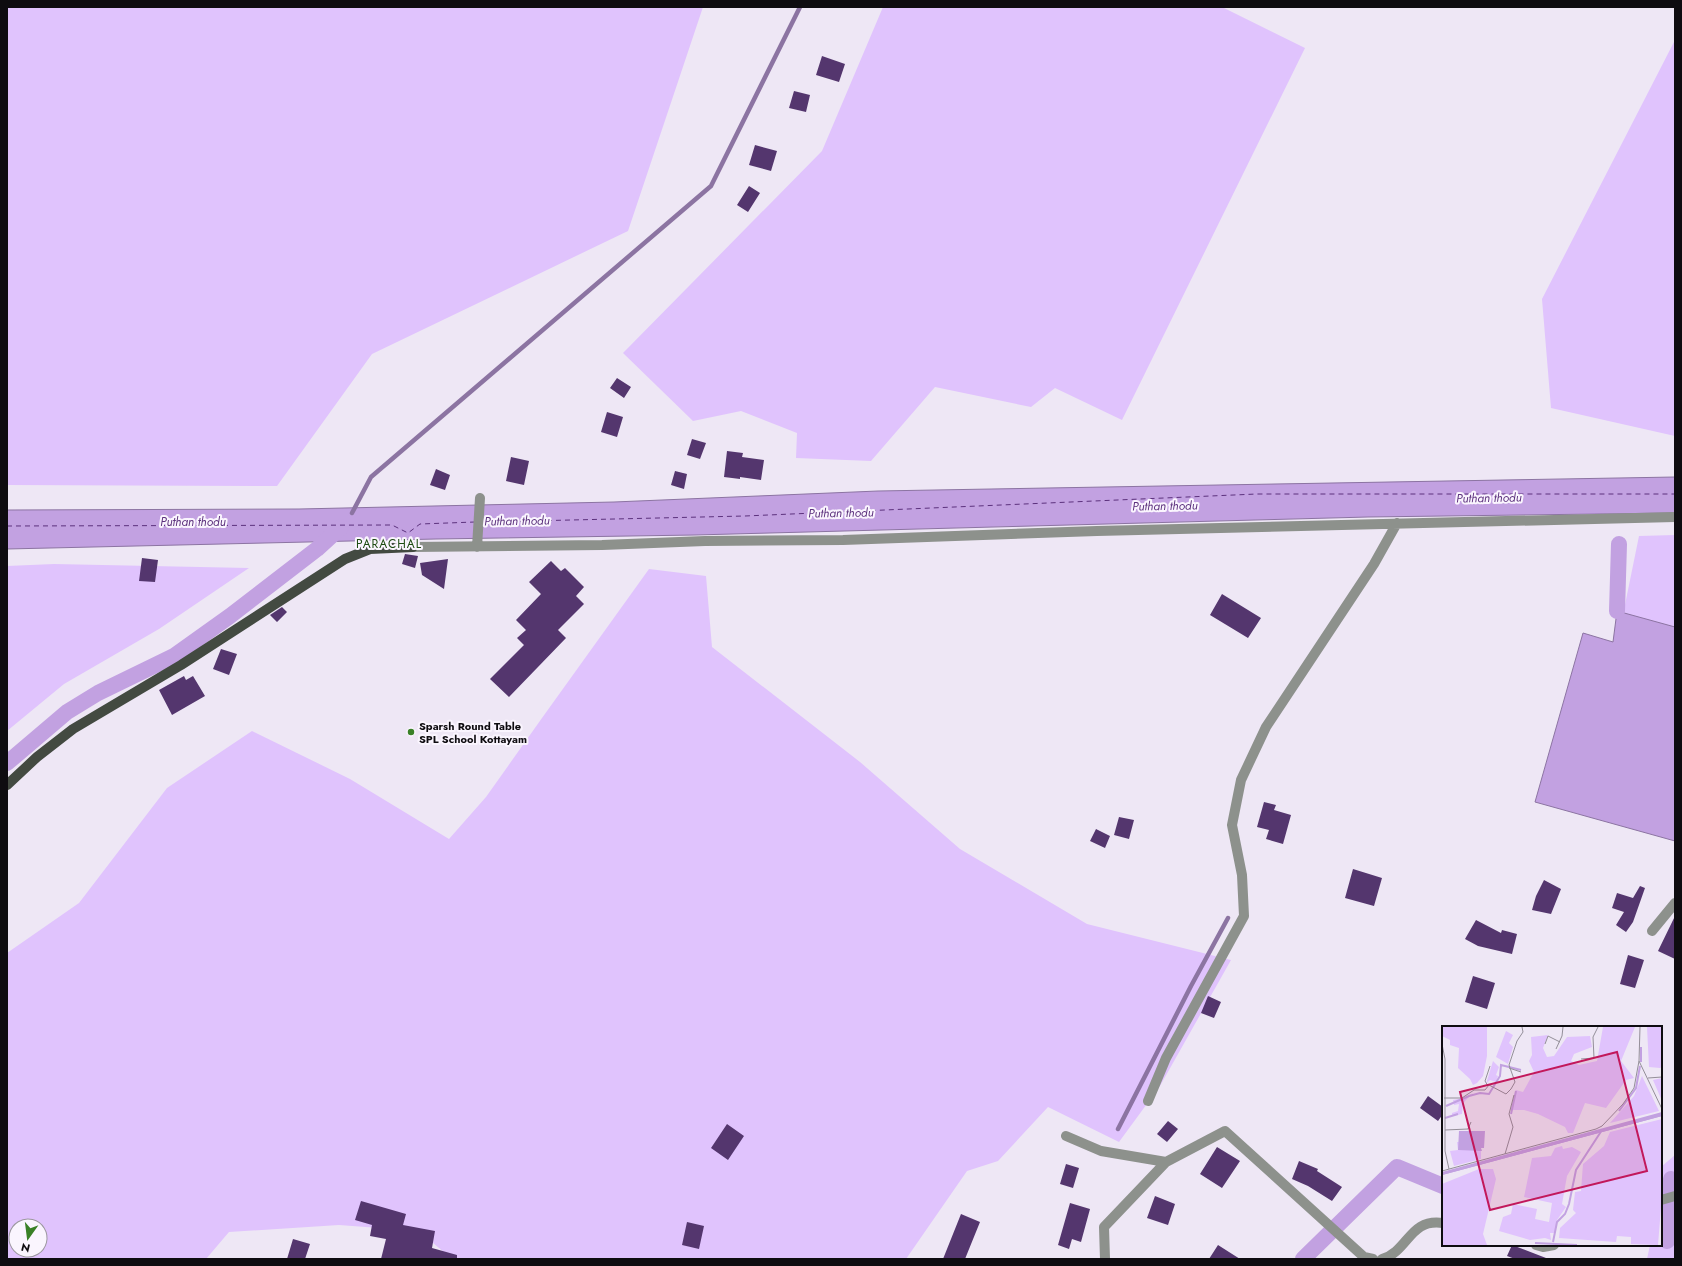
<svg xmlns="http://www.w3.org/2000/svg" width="1682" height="1266" viewBox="0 0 1682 1266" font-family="Jost,sans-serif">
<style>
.green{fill:#e0c3fd;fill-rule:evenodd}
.water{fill:#c2a1e1;stroke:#8c74a2}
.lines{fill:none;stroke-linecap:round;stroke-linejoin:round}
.stream{stroke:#8c74a2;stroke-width:4.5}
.canal{stroke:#c2a1e1;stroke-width:16}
.ferry{stroke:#5c317d;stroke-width:1;stroke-dasharray:5 4;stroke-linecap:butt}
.building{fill:#54366e}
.minor{stroke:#8d918c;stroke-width:10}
.major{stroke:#434a41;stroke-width:10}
.poi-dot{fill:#398026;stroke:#faf5fe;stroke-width:1.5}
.labels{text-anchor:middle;stroke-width:4;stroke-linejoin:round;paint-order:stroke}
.poi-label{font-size:11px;font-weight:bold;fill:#0e0c10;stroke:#faf5fe;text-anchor:start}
.water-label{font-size:12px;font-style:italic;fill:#5c317d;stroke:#faf5fe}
.neighbourhood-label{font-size:12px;letter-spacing:1px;fill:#1d4b11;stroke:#faf5fe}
.inset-river{fill:none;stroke:#c2a1e1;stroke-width:2}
.inset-road{fill:none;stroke:#948f99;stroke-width:1}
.view{fill:#c2185b;fill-opacity:0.15;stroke:#c2185b;stroke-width:2}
.inset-edge{fill:none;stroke:#0e0c10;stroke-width:2}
</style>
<rect width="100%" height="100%" fill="#eee7f5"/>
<path class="green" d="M 7,7 L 703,7 L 628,231 L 372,354 L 277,486 L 7,485 Z
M 883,7 L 1222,7 L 1305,48 L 1122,420 L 1055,388 L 1031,407 L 935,387 L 871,461 L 796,458 L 797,433 L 741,411 L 693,421 L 623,353 L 822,151 Z
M 1675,40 L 1675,436 L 1551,408 L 1542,299 Z
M 1675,535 L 1675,714 L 1607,693 L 1639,536 Z
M 54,564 L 249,568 L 159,629 L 64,684 L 7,731 L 7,566 Z
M 649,569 L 706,576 L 712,647 L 860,762 L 960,849 L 1087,924 L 1231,960 L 1160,1086 L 1119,1142 L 1048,1107 L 998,1161 L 967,1171 L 906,1259 L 452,1259 L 419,1231 L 339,1225 L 229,1232 L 206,1259 L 7,1259 L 7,953 L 79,903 L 167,788 L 252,731 L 350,779 L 449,839 L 486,797 L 542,718 ZM 16,1226 L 40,1226 L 40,1250 L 16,1250 Z
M 1675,1155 L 1675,1191 L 1661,1191 L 1661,1167 Z
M 1675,1201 L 1675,1259 L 1647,1259 L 1650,1245 L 1661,1245 L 1661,1204 Z"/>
<path class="water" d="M 1675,477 L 1675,513 L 1368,517 L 695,535 L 436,539 L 7,549 L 7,510 L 299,509 L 614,502 L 878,491 Z
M 1617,611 L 1675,627 L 1675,841 L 1535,802 L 1583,633 L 1613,642 Z"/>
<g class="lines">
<path class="stream" d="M 352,513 L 371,477 L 711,186 L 800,7
M 1118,1129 L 1191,986 L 1228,918"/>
<path class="canal" d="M 1617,611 L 1619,544
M 7,763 L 67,712 L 98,693 L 174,656 L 230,616 L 317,549 L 341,527
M 1667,1241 L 1671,1179
M 1303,1259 L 1397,1167 L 1443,1186"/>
<path class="ferry" d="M 484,522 L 745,516 L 1257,494 L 1675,494
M 7,526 L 392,525 L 408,533 L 420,524 L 475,522"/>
</g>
<path class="building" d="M 822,56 L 845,64 L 839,82 L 816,75 Z
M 794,91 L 810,95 L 806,112 L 789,108 Z
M 755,145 L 777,151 L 771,171 L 749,165 Z
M 749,186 L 760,193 L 748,212 L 737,205 Z
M 617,378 L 631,387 L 624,398 L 610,388 Z
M 607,412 L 623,417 L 617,437 L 601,432 Z
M 692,439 L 706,443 L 700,459 L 687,455 Z
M 727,451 L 743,453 L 742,457 L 764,460 L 761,480 L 740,477 L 740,479 L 724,477 Z
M 511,457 L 529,461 L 524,485 L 506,481 Z
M 436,469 L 450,475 L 445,490 L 430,485 Z
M 675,471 L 687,474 L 684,489 L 671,485 Z
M 405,554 L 418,556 L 415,568 L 402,564 Z
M 142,558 L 158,560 L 155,582 L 139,581 Z
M 448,559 L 444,589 L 422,575 L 420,563 Z
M 551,561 L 561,571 L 565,568 L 584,587 L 576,596 L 584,604 L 558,630 L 566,638 L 509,697 L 490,679 L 524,645 L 517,638 L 526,630 L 516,620 L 541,594 L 529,582 Z
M 1222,594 L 1261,618 L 1248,638 L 1210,615 Z
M 282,607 L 287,612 L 277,622 L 270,615 Z
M 221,649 L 237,654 L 229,675 L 213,669 Z
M 184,676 L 186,680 L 193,676 L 205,696 L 172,715 L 159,690 Z
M 1264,802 L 1276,805 L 1274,810 L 1291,815 L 1283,844 L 1266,839 L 1269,830 L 1257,827 Z
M 1119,817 L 1134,820 L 1129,839 L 1114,835 Z
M 1096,829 L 1110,836 L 1105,848 L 1090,841 Z
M 1353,869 L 1382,878 L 1374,906 L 1345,898 Z
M 1544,880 L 1561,889 L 1551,914 L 1532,910 L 1536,896 Z
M 1640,886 L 1645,888 L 1633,922 L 1626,932 L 1616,925 L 1624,912 L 1612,908 L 1617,893 L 1633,898 Z
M 1675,916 L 1675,959 L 1658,951 Z
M 1476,920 L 1501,933 L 1502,930 L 1517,934 L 1512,954 L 1478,946 L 1465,939 Z
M 1628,955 L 1644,960 L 1635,988 L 1620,984 Z
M 1473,976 L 1495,983 L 1487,1009 L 1465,1002 Z
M 1208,996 L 1221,1002 L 1214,1018 L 1201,1013 Z
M 1428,1096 L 1443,1107 L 1443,1114 L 1438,1121 L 1420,1108 Z
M 1168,1121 L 1178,1129 L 1167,1142 L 1157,1134 Z
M 727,1124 L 744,1136 L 728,1160 L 711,1148 Z
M 1217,1147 L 1240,1161 L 1222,1188 L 1200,1174 Z
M 1299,1161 L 1318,1169 L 1317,1171 L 1342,1187 L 1332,1201 L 1308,1186 L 1292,1179 Z
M 1066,1164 L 1079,1168 L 1073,1188 L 1060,1184 Z
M 1155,1196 L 1175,1204 L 1168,1225 L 1147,1218 Z
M 361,1201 L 406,1214 L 403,1225 L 435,1231 L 432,1248 L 457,1255 L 457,1259 L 381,1259 L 386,1239 L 370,1236 L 372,1225 L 355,1220 Z
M 1070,1203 L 1090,1209 L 1081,1242 L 1072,1239 L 1069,1249 L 1058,1245 Z
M 961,1214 L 980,1222 L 965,1259 L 943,1259 Z
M 687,1222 L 704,1226 L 699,1249 L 682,1245 Z
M 293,1239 L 310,1244 L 305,1259 L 287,1259 Z
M 1218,1245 L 1240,1259 L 1209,1259 Z
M 1512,1245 L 1546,1258 L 1546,1259 L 1515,1259 L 1507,1256 Z"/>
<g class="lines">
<path class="minor" d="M 413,547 L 602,545 L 705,541 L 843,540 L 1097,531 L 1675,517
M 477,547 L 480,498
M 1652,931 L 1675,903
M 1148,1101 L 1166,1058 L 1244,916 L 1242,875 L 1232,825 L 1241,780 L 1266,727 L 1374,564 L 1397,523
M 1066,1136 L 1101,1151 L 1166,1162
M 1661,1200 L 1675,1196
M 1536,1245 L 1543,1247 L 1554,1245
M 1105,1259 L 1104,1227 L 1166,1162 L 1225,1131 L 1364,1257 L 1373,1259
M 1382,1259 C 1409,1251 1409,1218 1443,1223"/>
<path class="major" d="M 7,785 L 37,757 L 73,729 L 181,665 L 345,559 L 370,549 L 413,547"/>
</g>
<circle class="poi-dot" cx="411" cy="732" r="4"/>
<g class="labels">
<g class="poi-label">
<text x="419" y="730">Sparsh Round Table<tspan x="419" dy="13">SPL School Kottayam</tspan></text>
</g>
<g class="water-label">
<text transform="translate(1489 498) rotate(-1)" y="4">Puthan thodu</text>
<text transform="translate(1165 506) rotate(-1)" y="4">Puthan thodu</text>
<text transform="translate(841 513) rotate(-1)" y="4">Puthan thodu</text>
<text transform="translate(517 521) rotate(-1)" y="4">Puthan thodu</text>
<text x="193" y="526">Puthan thodu</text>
</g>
<g class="neighbourhood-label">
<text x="389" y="548">PARACHAL</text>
</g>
</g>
<g transform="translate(1442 1026)">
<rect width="220" height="220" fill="#eee7f5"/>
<path d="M 0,1 L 45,1 L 45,30 L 41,50 L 35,57 L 31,59 L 28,53 L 16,42 L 17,22 L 8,19 L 8,14 L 0,10 ZM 161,1 L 193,1 L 179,35 L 192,52 L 184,54 L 164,82 L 143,77 L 131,107 L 126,107 L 123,101 L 96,88 L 82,84 L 68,84 L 74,64 L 81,66 L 92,46 L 87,35 L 90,29 L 89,11 L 106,9 L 101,22 L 105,31 L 112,30 L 125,11 L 148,10 L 150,21 L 132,28 L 129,35 L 137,39 L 155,35 ZM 205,1 L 220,1 L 220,41 L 218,42 L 207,41 ZM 64,5 L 71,9 L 67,17 L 71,21 L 66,38 L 54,31 ZM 51,35 L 57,41 L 54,49 L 56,50 L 54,56 L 48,54 L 44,58 ZM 200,50 L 217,85 L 168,97 L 192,70 ZM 220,52 L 220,75 L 211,54 ZM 31,67 L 21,77 L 20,88 L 10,90 L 10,87 L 16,85 L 17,78 L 12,79 L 11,74 L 22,72 ZM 220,93 L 220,169 L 216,219 L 189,218 L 189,211 L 175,210 L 174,216 L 117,212 L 118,202 L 134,187 L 131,184 L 133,166 L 139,165 L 141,138 L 162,120 L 168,106 ZM 15,116 L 39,117 L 39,133 L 12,140 L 8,125 L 16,124 ZM 120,120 L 121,123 L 130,121 L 139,126 L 125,150 L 120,178 L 124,181 L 115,194 L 113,207 L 108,207 L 109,214 L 103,212 L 88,214 L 57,205 L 61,191 L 69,188 L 71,178 L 95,183 L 93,193 L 107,196 L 110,177 L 82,171 L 90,132 L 109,130 L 113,122 ZM 37,143 L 51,143 L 54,153 L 41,208 L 45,219 L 0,219 L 0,158 Z" fill="#e0c3fd"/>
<path d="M 220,86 L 220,90 L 0,149 L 0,146 ZM 17,105 L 43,105 L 42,122 L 39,122 L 40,125 L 16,124 Z" fill="#c2a1e1"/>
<path class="inset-river" d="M 199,36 L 199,21M 4,80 L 27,70 L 38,67 L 47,68 L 58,50 L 59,39 L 79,44M 177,85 L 194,62 L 198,40M 69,88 L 74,65M 3,92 L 16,88M 0,148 L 220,89M 111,216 L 115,196 L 123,188 L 127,178 L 134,144 L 160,104M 93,217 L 135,219"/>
<path class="inset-road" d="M 0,18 L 3,33 L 3,125 L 7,143M 103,18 L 106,10 L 118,16M 114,23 L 120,10 L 121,1M 152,32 L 151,11 L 156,1M 139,33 L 152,32M 197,35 L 220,83M 67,42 L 79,46M 206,52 L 220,51M 46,60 L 43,55 L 48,40M 2,72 L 20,72 L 32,64 L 43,64 L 47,59 L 64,68 L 69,63 L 73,56 L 67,39 L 75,15 L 81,6 L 80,1M 154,103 L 160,100 L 181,78 L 192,62 L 197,35 L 198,1M 3,104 L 26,103 L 29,96M 63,128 L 71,101 L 67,88 L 72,69M 0,145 L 154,103"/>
<path class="view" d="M 175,26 L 205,145 L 48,184 L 18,66 Z"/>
<rect width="220" height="220" class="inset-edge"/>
</g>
<rect width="1682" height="1266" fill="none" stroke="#0e0c10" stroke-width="16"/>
<g transform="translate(28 1238) rotate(194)"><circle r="19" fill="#faf5fe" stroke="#9c989f"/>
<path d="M0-3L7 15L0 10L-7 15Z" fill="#398026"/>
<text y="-6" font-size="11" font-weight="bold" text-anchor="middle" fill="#0e0c10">N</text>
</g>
</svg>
